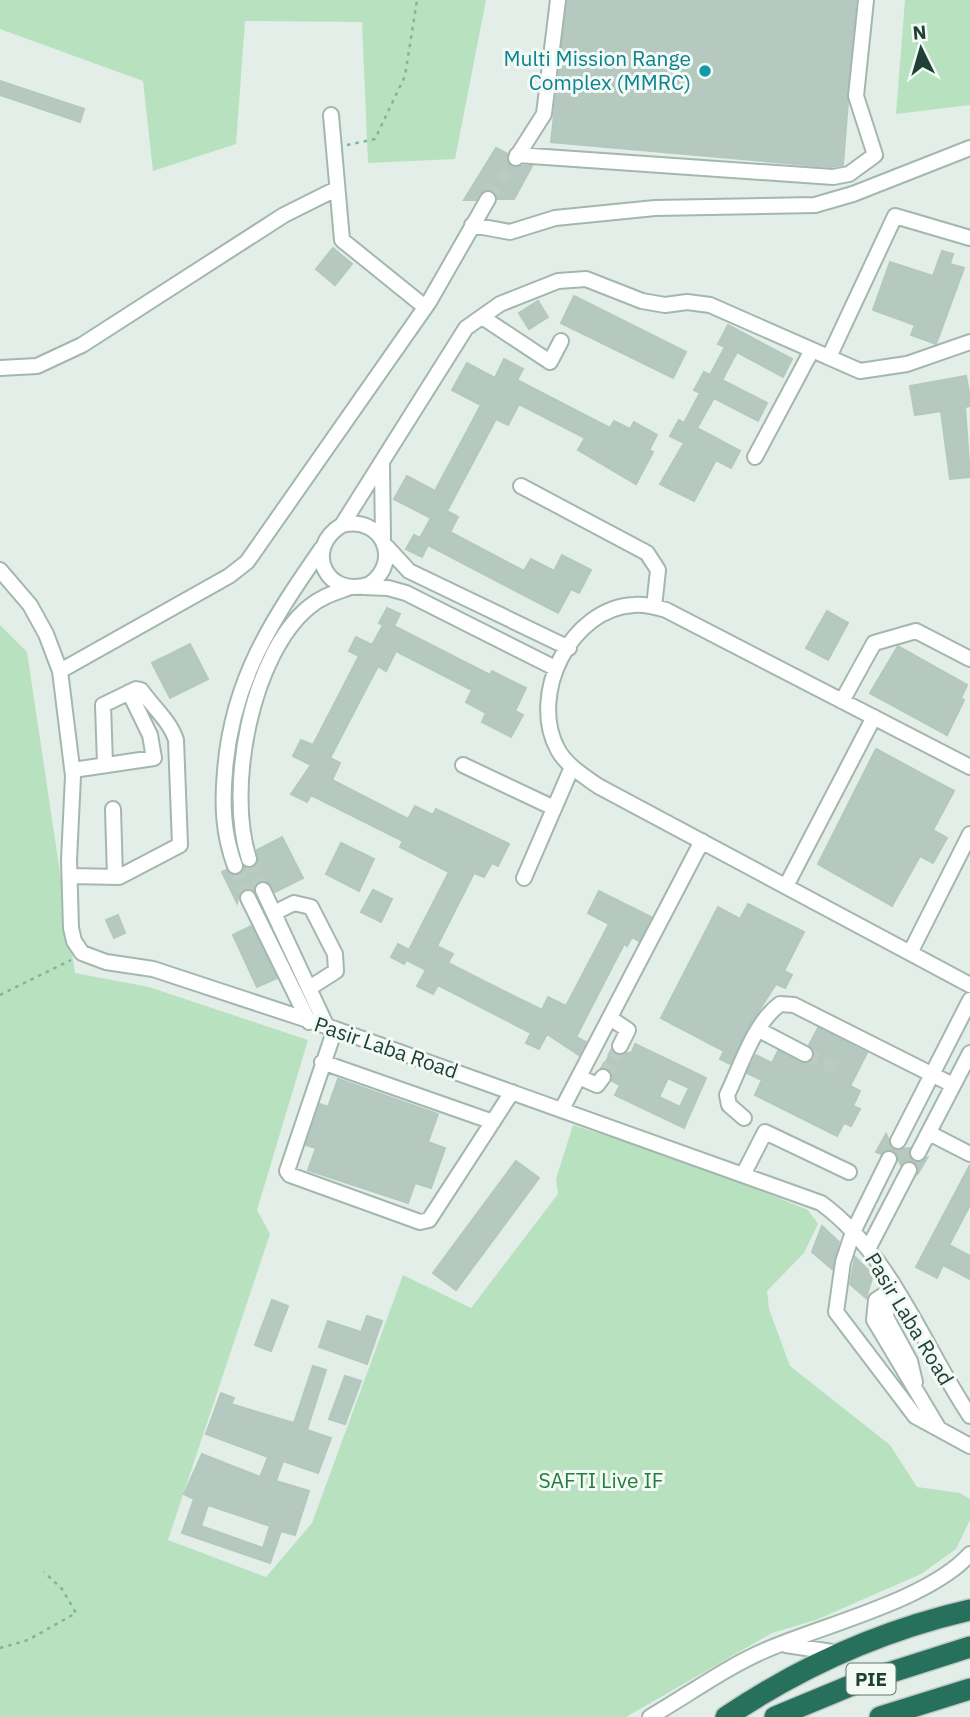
<svg xmlns="http://www.w3.org/2000/svg" width="970" height="1717" viewBox="0 0 970 1717" font-family="'IBM Plex Sans',sans-serif">
<style>
.green{fill:#b8e2bf}
.building{fill:#b6c9c0;stroke:#b3c8be;stroke-width:2;fill-rule:evenodd}
.lines{fill:none;stroke-linecap:round;stroke-linejoin:round}
.minor-tunnel{stroke:#bbcbc3;stroke-width:14;stroke-dasharray:14 7;stroke-linecap:butt}
.minor-casing{stroke:#a4b7ae;stroke-width:18}
.highway-casing{stroke:#c0cac6;stroke-width:24}
.path{stroke:#7eb59f;stroke-width:2.5;stroke-dasharray:3.5 5;stroke-linecap:butt}
.minor{stroke:#fff;stroke-width:14}
.highway{stroke:#27715c;stroke-width:21}
.culture-dot{fill:#0f9aa8;stroke:#f3faf6;stroke-width:2.5}
.labels{text-anchor:middle;stroke-width:6;stroke-linejoin:round;paint-order:stroke}
.shield{fill:#f3faf6;stroke:#5f786f;stroke-width:2}
.shield-label{font-size:19px;font-weight:bold;fill:#1f4135}
.culture-label{font-size:21px;fill:#0d838f;stroke:#f3faf6;text-anchor:end}
.street-label{font-size:21px;fill:#1f4135;stroke:#f3faf6}
.park-label{font-size:21px;fill:#247d3f;stroke:#f3faf6}
</style>
<rect width="100%" height="100%" fill="#e2eee7"/>
<path class="green" d="M 0,0 L 486,0 L 455,159 L 368,163 L 362,22 L 245,21 L 236,144 L 153,171 L 143,81 L 0,29 Z
M 905,0 L 970,0 L 970,105 L 896,114 Z
M 0,625 L 27,652 L 75,973 L 149,987 L 308,1040 L 257,1210 L 270,1234 L 168,1540 L 266,1577 L 312,1523 L 403,1275 L 471,1308 L 558,1194 L 556,1179 L 573,1125 L 700,1166 L 808,1210 L 818,1224 L 804,1253 L 767,1291 L 769,1309 L 790,1366 L 890,1445 L 917,1487 L 960,1493 L 970,1499 L 970,1520 L 956,1549 L 921,1574 L 816,1620 L 772,1633 L 626,1717 L 0,1717 Z"/>
<path class="building" d="M 567,0 L 856,0 L 843,165 L 830,167 L 551,142 Z
M 0,81 L 84,109 L 80,122 L 0,95 Z
M 496,148 L 508,154 L 507,162 L 511,166 L 532,166 L 514,199 L 498,199 L 496,194 L 489,189 L 483,191 L 477,200 L 464,200 Z
M 333,248 L 352,264 L 335,285 L 316,269 Z
M 942,251 L 953,254 L 950,264 L 964,268 L 936,344 L 911,335 L 915,325 L 873,310 L 890,262 L 933,276 Z
M 574,296 L 686,352 L 673,378 L 561,323 Z
M 538,301 L 548,317 L 529,329 L 519,313 Z
M 728,325 L 792,359 L 783,377 L 737,352 L 722,380 L 767,403 L 758,421 L 714,398 L 697,428 L 740,451 L 731,468 L 716,460 L 694,501 L 660,484 L 684,443 L 670,436 L 679,420 L 684,423 L 700,393 L 694,390 L 704,372 L 710,375 L 725,347 L 718,344 Z
M 504,359 L 523,369 L 517,380 L 610,428 L 614,421 L 630,429 L 634,422 L 657,435 L 649,450 L 653,452 L 636,484 L 578,450 L 585,438 L 519,404 L 508,425 L 496,419 L 447,511 L 458,517 L 450,532 L 524,571 L 531,559 L 554,571 L 562,555 L 591,570 L 579,593 L 571,589 L 558,613 L 428,545 L 422,557 L 406,549 L 414,535 L 420,538 L 431,518 L 394,499 L 407,476 L 435,491 L 481,405 L 452,390 L 467,363 L 495,378 Z
M 966,376 L 970,398 L 970,406 L 965,407 L 970,477 L 950,479 L 941,411 L 915,415 L 910,386 Z
M 387,608 L 400,614 L 394,626 L 490,675 L 492,671 L 526,688 L 515,711 L 523,715 L 511,737 L 482,722 L 486,713 L 466,702 L 472,690 L 396,651 L 386,671 L 378,666 L 330,758 L 340,763 L 332,780 L 408,819 L 415,806 L 433,815 L 436,809 L 509,844 L 498,866 L 492,863 L 484,877 L 474,873 L 437,946 L 453,954 L 448,963 L 542,1010 L 548,997 L 566,1006 L 609,924 L 588,913 L 599,891 L 651,917 L 639,941 L 632,937 L 627,946 L 624,944 L 576,1037 L 586,1042 L 579,1055 L 547,1034 L 539,1049 L 526,1043 L 531,1033 L 438,985 L 433,994 L 417,986 L 426,970 L 407,960 L 404,964 L 391,957 L 398,944 L 409,950 L 449,872 L 400,847 L 403,841 L 311,795 L 307,802 L 291,794 L 311,765 L 293,756 L 301,740 L 313,745 L 359,656 L 349,651 L 356,637 L 372,645 L 383,625 L 379,623 Z
M 827,611 L 848,623 L 828,660 L 806,648 Z
M 190,644 L 208,679 L 170,698 L 152,663 Z
M 898,646 L 967,685 L 961,698 L 964,700 L 947,735 L 870,693 Z
M 876,749 L 954,791 L 933,830 L 947,838 L 933,863 L 920,856 L 892,906 L 818,864 Z
M 282,837 L 303,878 L 275,892 L 269,883 L 260,881 L 254,890 L 248,888 L 240,892 L 237,903 L 222,872 L 226,870 L 237,875 L 244,867 L 255,866 L 258,861 L 257,850 Z
M 341,843 L 374,859 L 359,891 L 326,874 Z
M 373,890 L 392,899 L 381,922 L 361,912 Z
M 748,904 L 804,932 L 784,971 L 792,975 L 785,988 L 776,984 L 747,1029 L 730,1064 L 720,1059 L 724,1051 L 661,1018 L 718,907 L 740,919 Z
M 118,915 L 125,933 L 114,938 L 106,920 Z
M 251,926 L 277,978 L 257,987 L 233,935 Z
M 818,1028 L 867,1053 L 850,1086 L 860,1091 L 853,1106 L 860,1109 L 851,1126 L 844,1123 L 837,1136 L 755,1095 L 762,1080 L 747,1073 L 756,1055 L 772,1063 L 778,1051 L 801,1063 L 811,1062 L 815,1053 L 809,1045 Z
M 635,1044 L 706,1078 L 684,1128 L 615,1095 L 620,1085 L 612,1081 L 612,1073 L 603,1067 L 612,1050 L 621,1055 L 632,1052 ZM 668,1078 L 689,1088 L 680,1107 L 659,1097 Z
M 338,1079 L 438,1114 L 428,1142 L 445,1148 L 431,1188 L 415,1183 L 408,1203 L 308,1170 L 316,1148 L 306,1145 L 320,1104 L 328,1107 Z
M 886,1134 L 893,1149 L 910,1148 L 908,1154 L 913,1161 L 919,1162 L 927,1158 L 917,1175 L 918,1169 L 914,1162 L 908,1161 L 901,1165 L 894,1151 L 888,1150 L 881,1154 L 876,1152 Z
M 516,1161 L 539,1178 L 456,1290 L 433,1273 Z
M 970,1165 L 970,1205 L 949,1245 L 970,1256 L 970,1279 L 943,1265 L 937,1278 L 916,1267 Z
M 822,1226 L 839,1242 L 832,1269 L 812,1252 Z
M 855,1257 L 873,1275 L 866,1298 L 850,1284 Z
M 272,1300 L 288,1306 L 271,1351 L 255,1345 Z
M 367,1316 L 382,1321 L 367,1364 L 319,1347 L 328,1321 L 361,1332 Z
M 313,1366 L 326,1370 L 307,1430 L 331,1438 L 318,1473 L 283,1461 L 276,1481 L 309,1491 L 295,1535 L 281,1531 L 270,1563 L 182,1533 L 194,1499 L 184,1494 L 202,1454 L 260,1477 L 268,1457 L 206,1434 L 221,1393 L 234,1398 L 231,1404 L 294,1423 ZM 208,1505 L 270,1526 L 263,1548 L 201,1526 Z
M 345,1376 L 361,1381 L 345,1424 L 329,1419 Z"/>
<g class="lines">
<path class="minor-tunnel" d="M 488,199 L 516,158
M 249,859 L 263,890
M 235,866 L 248,898
M 805,1054 L 845,1071
M 603,1077 L 620,1046"/>
<g class="minor-casing">
<path id="minor" d="M 331,115 L 342,240 L 425,307
M 517,155 L 833,177 L 849,174 L 875,155 L 856,96 L 866,0
M 516,158 L 544,114 L 558,0
M 472,225 L 510,232 L 555,218 L 655,208 L 815,205 L 853,194 L 970,148
M 482,317 L 550,362 L 561,341
M 829,357 L 895,216 L 970,238
M 0,368 L 37,366 L 82,345 L 284,215 L 336,189
M 755,457 L 812,350
M 382,465 L 383,538
M 521,486 L 647,553 L 658,570 L 654,607
M 342,525 C 381,515 403,560 370,584 C 327,600 302,549 342,525 L 466,328 L 500,304 L 558,281 L 586,279 L 642,301 L 665,305 L 687,302 L 710,305 L 860,371 L 907,364 L 970,342
M 387,547 L 409,571 L 569,648
M 0,570 L 30,605 L 46,634 L 60,671 L 73,776 L 69,860 L 71,928 L 74,941 L 82,953 L 106,962 L 153,969 L 335,1029 L 821,1203 C 892,1255 923,1346 970,1416
M 363,587 L 388,588 L 406,593 L 555,668
M 60,671 L 229,576 L 247,562 L 429,302 L 488,199
M 842,701 L 874,643 L 916,631 L 970,659
M 463,765 L 554,808
M 970,767 L 666,610 C 656,607 645,604 634,605 C 570,608 528,696 558,750 C 567,766 584,776 598,786 L 970,985
M 73,770 L 154,758 L 150,735 L 129,692
M 113,809 L 115,877
M 249,859 C 226,789 251,655 309,607 C 321,597 334,593 348,588
M 235,866 C 223,834 222,804 225,771 C 232,680 272,620 322,548
M 70,876 L 119,877 L 180,845 L 176,740 C 170,721 152,706 141,690 L 136,689 L 103,705 L 105,764
M 524,878 L 572,767
M 786,886 L 874,717
M 263,890 L 327,1027
M 248,898 L 309,1022
M 274,913 L 294,903 L 311,907 L 335,954 L 336,971 L 311,987
M 910,953 L 970,834
M 610,1018 L 628,1030 L 620,1046
M 335,1029 L 287,1171 L 290,1175 L 420,1222 L 429,1220 L 512,1092
M 759,1030 L 805,1054
M 322,1062 L 493,1122
M 579,1077 L 597,1085 L 603,1077
M 562,1109 L 702,841
M 744,1118 L 729,1105 L 727,1095 C 741,1066 754,1023 780,1004 L 794,1005 L 953,1085
M 929,1133 L 970,1154
M 898,1141 L 970,1000
M 918,1153 L 970,1053
M 889,1159 L 853,1232 L 843,1262 L 836,1312 L 915,1416 L 970,1446
M 744,1173 L 765,1132 L 849,1172
M 868,1249 L 909,1170
M 894,1288 L 876,1300 L 874,1320 L 939,1429
M 901,1301 L 889,1307 L 885,1315 L 910,1361 L 915,1382
M 786,1645 L 839,1653
M 650,1717 C 688,1695 726,1667 766,1650 C 823,1625 929,1600 970,1554"/>
</g>
<g class="highway-casing">
<path id="highway" d="M 726,1717 C 800,1667 883,1630 970,1610
M 775,1717 L 857,1683 L 970,1647
M 880,1717 L 970,1689"/>
</g>
<path class="path" d="M 347,145 L 375,139 L 405,76 L 417,0
M 0,995 L 71,960
M 0,1648 L 28,1640 L 76,1613 L 62,1589 L 44,1572"/>
<use href="#minor" class="minor"/>
<use href="#highway" class="highway"/>
</g>
<circle class="culture-dot" cx="705" cy="71" r="7"/>
<g class="labels">
<rect class="shield" x="846.5" y="1663.5" width="49" height="31" rx="5"/>
<g class="shield-label">
<text x="871" y="1686">PIE</text>
</g>
<g class="culture-label">
<text x="691" y="66">Multi Mission Range<tspan x="691" dy="24">Complex (MMRC)</tspan></text>
</g>
<g class="street-label">
<text transform="translate(386 1048) rotate(19)" y="7">Pasir Laba Road</text>
<text transform="translate(909 1319) rotate(59)" y="7">Pasir Laba Road</text>
</g>
<g class="park-label">
<text x="601" y="1488">SAFTI Live IF</text>
</g>
</g>
<g transform="translate(921 49) rotate(355)" stroke="#f3faf6" stroke-width="5" paint-order="stroke">
<path d="M0-5L12 26L0 18L-12 26Z" fill="#1f4135"/>
<text y="-10" font-size="19" font-weight="bold" text-anchor="middle" fill="#1f4135">N</text>
</g>
</svg>
